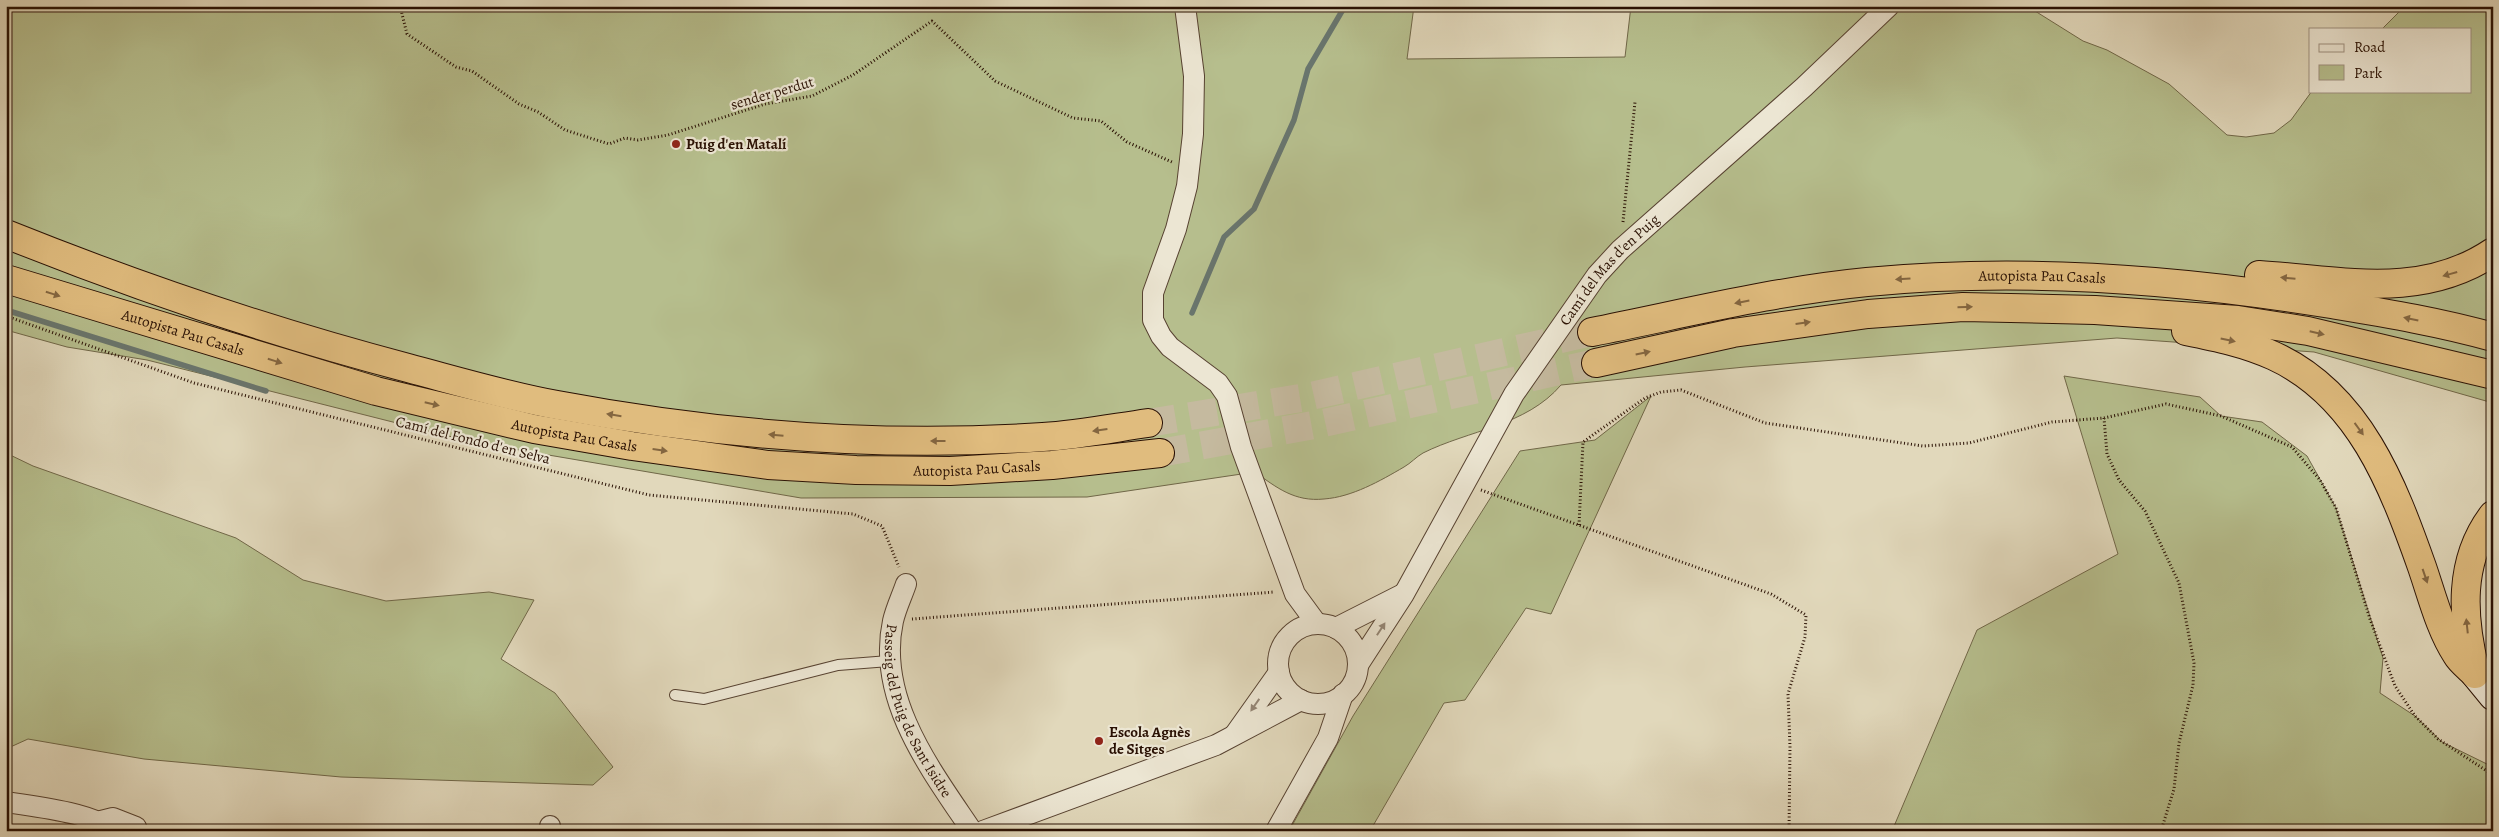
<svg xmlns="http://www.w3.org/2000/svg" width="2499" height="837" viewBox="0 0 2499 837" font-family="Alegreya,serif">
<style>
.green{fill:#b6be8d;stroke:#706748}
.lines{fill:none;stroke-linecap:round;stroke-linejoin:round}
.stream{stroke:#69756d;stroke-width:5.5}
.motorway-tunnel{stroke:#c5ba9f;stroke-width:28;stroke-dasharray:28 14;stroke-linecap:butt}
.service-casing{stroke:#574231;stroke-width:12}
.minor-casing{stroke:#574231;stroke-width:22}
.secondary-casing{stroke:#291003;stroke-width:30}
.motorway-casing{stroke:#291003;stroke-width:30}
.path{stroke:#291003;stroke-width:3;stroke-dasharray:1 2.5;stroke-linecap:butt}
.service{stroke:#ece6d3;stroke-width:10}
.minor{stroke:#ece6d3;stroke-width:20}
.secondary{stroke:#ece6d3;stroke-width:28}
.motorway{stroke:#e0bc7e;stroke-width:28}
.oneway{fill:#846640}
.oneway2{fill:#948675}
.poi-dot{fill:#8f2418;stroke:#ece6d3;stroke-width:2}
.labels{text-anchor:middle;stroke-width:4.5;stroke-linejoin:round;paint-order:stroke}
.street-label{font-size:15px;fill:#291003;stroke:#ece6d3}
.poi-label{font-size:15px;font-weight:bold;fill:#291003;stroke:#ece6d3;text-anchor:start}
</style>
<rect width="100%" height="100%" fill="#e1d8bb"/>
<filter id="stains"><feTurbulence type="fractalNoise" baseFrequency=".004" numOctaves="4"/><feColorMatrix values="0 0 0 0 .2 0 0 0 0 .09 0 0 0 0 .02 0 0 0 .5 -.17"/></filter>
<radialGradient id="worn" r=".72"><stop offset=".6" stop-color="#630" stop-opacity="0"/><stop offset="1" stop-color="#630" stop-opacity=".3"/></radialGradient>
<path class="green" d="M 6,6 L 1414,6 L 1407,59 L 1625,57 L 1631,6 L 2027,6 L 2083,41 L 2107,50 L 2169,84 L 2227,135 L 2246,137 L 2274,133 L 2291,120 L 2312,91 L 2470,91 L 2470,29 L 2382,29 L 2401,10 L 2402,6 L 2493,6 L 2493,403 L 2314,352 L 2117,338 L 1745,367 L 1561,385 C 1526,426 1469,430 1423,453 C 1416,457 1411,463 1404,467 C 1380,481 1352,497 1324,499 C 1295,502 1277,488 1255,472 L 1087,497 L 801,498 L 472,442 L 147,360 L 67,347 L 6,330 Z
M 2064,376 L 2200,397 L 2221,416 L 2262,422 L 2307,456 L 2336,508 L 2383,658 L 2380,693 L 2415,716 L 2442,742 L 2493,767 L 2493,831 L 1892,831 L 1977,630 L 2118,554 Z
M 1651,396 L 1551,614 L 1526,608 L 1465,700 L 1444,703 L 1370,831 L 1289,831 L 1353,716 L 1520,451 L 1595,440 Z
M 6,453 L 33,466 L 236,538 L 303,580 L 386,601 L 489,592 L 534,600 L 501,659 L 555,693 L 613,767 L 593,785 L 341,777 L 144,759 L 28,739 L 6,749 Z"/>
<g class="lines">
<path class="stream" d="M 6,310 L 266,391
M 1192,313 L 1224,237 L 1254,209 L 1294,120 L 1308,69 L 1345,6"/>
<path class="motorway-tunnel" d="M 1148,423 L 1307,397 L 1592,332
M 1160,453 L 1319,424 L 1596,363"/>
<g class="service-casing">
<path id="service" d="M 675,695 L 704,699 L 838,665 L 889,661"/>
</g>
<g class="minor-casing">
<g id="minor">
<path d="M 1185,6 L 1194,76 L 1193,134 L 1187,186 L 1176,229 L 1153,293 L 1153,320 L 1161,336 L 1170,347 L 1218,383 L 1227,396 L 1241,447 L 1295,594 L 1317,624"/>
<path id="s1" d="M 906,584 C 902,596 896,608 893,621 C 876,699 931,770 972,831"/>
<circle cx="1318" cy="664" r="40"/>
<path d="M 1336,628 L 1403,594"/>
<path id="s2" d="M 1358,665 L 1404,594 L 1514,394 L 1597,275 L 1620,250 L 1804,87 L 1889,6"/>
<path d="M 1235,734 L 1279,672"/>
<path d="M 6,802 C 26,805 102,814 110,831"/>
<path d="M 101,821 L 113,818 L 136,827"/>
<path d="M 550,826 L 550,831"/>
<path d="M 983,831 L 1216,745 L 1301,700"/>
<path d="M 1276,831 L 1328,738 L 1343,694"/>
</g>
</g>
<g class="secondary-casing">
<path id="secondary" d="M 2475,674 L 2493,696"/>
</g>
<g class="motorway-casing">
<g id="motorway">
<path d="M 6,234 C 138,287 271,332 408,368 C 457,381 507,396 557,405 C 717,435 880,448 1043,437 C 1078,435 1113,428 1148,423"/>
<path d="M 2259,275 C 2341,280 2420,301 2493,252"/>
<path id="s3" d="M 6,279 L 376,391 L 534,429 L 632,446 L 768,465 L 856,470 L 950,471 L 1052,465 L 1160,453"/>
<path d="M 2186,331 C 2216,337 2246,343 2274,356 C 2359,395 2393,485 2422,567 C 2432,596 2440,629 2457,655 C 2461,662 2470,668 2475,674"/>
<path id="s4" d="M 1592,332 C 1683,314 1774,291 1867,282 C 2021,267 2179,279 2331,304 C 2385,313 2440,322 2493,337"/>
<path d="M 1596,363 L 1733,333 L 1868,314 L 1963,307 L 2095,310 L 2238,320 L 2308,331 L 2493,375"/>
<path d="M 2475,670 C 2462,617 2458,561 2493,515"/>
</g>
</g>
<path class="path" d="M 400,6 L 407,34 L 456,67 L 472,71 L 519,104 L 538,112 L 565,130 L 609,144 L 625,138 L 638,140 L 668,135 L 765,104 L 812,96 L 853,75 L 932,21 L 995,81 L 1073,118 L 1101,121 L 1127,142 L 1172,162
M 1623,222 L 1635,102
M 6,316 L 194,383 L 649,495 L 853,514 L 882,526 L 899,567
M 2104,418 L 2107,454 L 2119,480 L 2145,511 L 2179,583 L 2194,663 L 2193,685 L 2179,743 L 2174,789 L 2161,831
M 1481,490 L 1771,594 L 1806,615 L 1805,637 L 1788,694 L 1790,747 L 1789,831
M 1579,525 L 1583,442 L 1645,398 L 1661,392 L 1681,390 L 1765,423 L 1923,446 L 1969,443 L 2052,422 L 2104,418 L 2166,404 L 2221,416 L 2292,447 L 2320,480 L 2336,508 L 2370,619 L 2395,686 L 2415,716 L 2438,739 L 2493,775
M 912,619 L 1274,592
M 2492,831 L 2493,827"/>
<use href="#service" class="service"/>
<use href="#minor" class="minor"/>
<use href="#secondary" class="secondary"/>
<use href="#motorway" class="motorway"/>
</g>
<defs><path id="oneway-solid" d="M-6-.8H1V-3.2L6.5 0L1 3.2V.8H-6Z" transform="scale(1.25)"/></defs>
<g class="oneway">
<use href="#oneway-solid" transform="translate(2450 274) rotate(164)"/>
<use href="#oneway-solid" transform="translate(2288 278) rotate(-175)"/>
<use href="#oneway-solid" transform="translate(1903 279) rotate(176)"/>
<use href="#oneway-solid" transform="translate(53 294) rotate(17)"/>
<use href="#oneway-solid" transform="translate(1742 302) rotate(169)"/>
<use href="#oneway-solid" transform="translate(1965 307) rotate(-1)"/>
<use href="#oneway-solid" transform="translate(2411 319) rotate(-168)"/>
<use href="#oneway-solid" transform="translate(1803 323) rotate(-8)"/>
<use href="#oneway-solid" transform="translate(2317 333) rotate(13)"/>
<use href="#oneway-solid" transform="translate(2228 340) rotate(12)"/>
<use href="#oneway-solid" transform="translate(1643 353) rotate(-12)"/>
<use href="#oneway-solid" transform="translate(275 361) rotate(17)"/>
<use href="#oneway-solid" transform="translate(432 404) rotate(13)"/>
<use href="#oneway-solid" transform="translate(614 415) rotate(-171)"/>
<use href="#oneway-solid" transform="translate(2359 429) rotate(54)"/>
<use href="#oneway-solid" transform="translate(1100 430) rotate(172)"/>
<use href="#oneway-solid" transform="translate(776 435) rotate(-175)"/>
<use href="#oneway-solid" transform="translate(938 441) rotate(-180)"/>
<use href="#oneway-solid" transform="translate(660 450) rotate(8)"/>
<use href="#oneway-solid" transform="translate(2425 576) rotate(71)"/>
<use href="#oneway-solid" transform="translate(2467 626) rotate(-96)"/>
</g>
<g class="oneway2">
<use href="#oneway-solid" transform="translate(1381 629) rotate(-57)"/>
<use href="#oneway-solid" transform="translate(1255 705) rotate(125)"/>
</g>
<g class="poi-dot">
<circle cx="676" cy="144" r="5"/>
<circle cx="1099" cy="741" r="5"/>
</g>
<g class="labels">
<g class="street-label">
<text transform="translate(772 93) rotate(-16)" y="5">sender perdut</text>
<text dy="5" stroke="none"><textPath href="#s2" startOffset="470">Camí del Mas d'en Puig</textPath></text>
<text dy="5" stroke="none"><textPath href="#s4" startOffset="455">Autopista Pau Casals</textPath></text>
<text dy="5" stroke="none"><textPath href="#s3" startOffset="185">Autopista Pau Casals</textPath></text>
<text dy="5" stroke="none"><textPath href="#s3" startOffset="590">Autopista Pau Casals</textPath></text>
<text transform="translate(473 440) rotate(14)" y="5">Camí del Fondo d'en Selva</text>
<text dy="5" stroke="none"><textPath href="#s3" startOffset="995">Autopista Pau Casals</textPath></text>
<text dy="5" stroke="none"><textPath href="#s1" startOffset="135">Passeig del Puig de Sant Isidre</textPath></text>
</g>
<g class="poi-label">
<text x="686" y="149">Puig d'en Matalí</text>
<text x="1109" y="737">Escola Agnès<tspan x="1109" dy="17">de Sitges</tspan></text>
</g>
</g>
<rect width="2499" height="837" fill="none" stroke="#e1d8bb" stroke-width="25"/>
<rect x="8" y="8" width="2484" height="822" fill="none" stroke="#291003" stroke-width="2.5"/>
<rect x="12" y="12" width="2474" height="812" fill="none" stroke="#291003"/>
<rect x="2309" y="28" width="162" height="65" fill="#ece6d3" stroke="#9e9080"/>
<rect x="2319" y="44" width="25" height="8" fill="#ece6d3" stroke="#9e9080"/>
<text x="2354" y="52" font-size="15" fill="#291003">Road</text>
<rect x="2319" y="65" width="25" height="15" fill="#b6be8d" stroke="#9e9080"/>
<text x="2354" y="78" font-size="15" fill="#291003">Park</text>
<rect width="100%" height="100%" filter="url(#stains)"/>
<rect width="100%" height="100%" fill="url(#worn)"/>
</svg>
